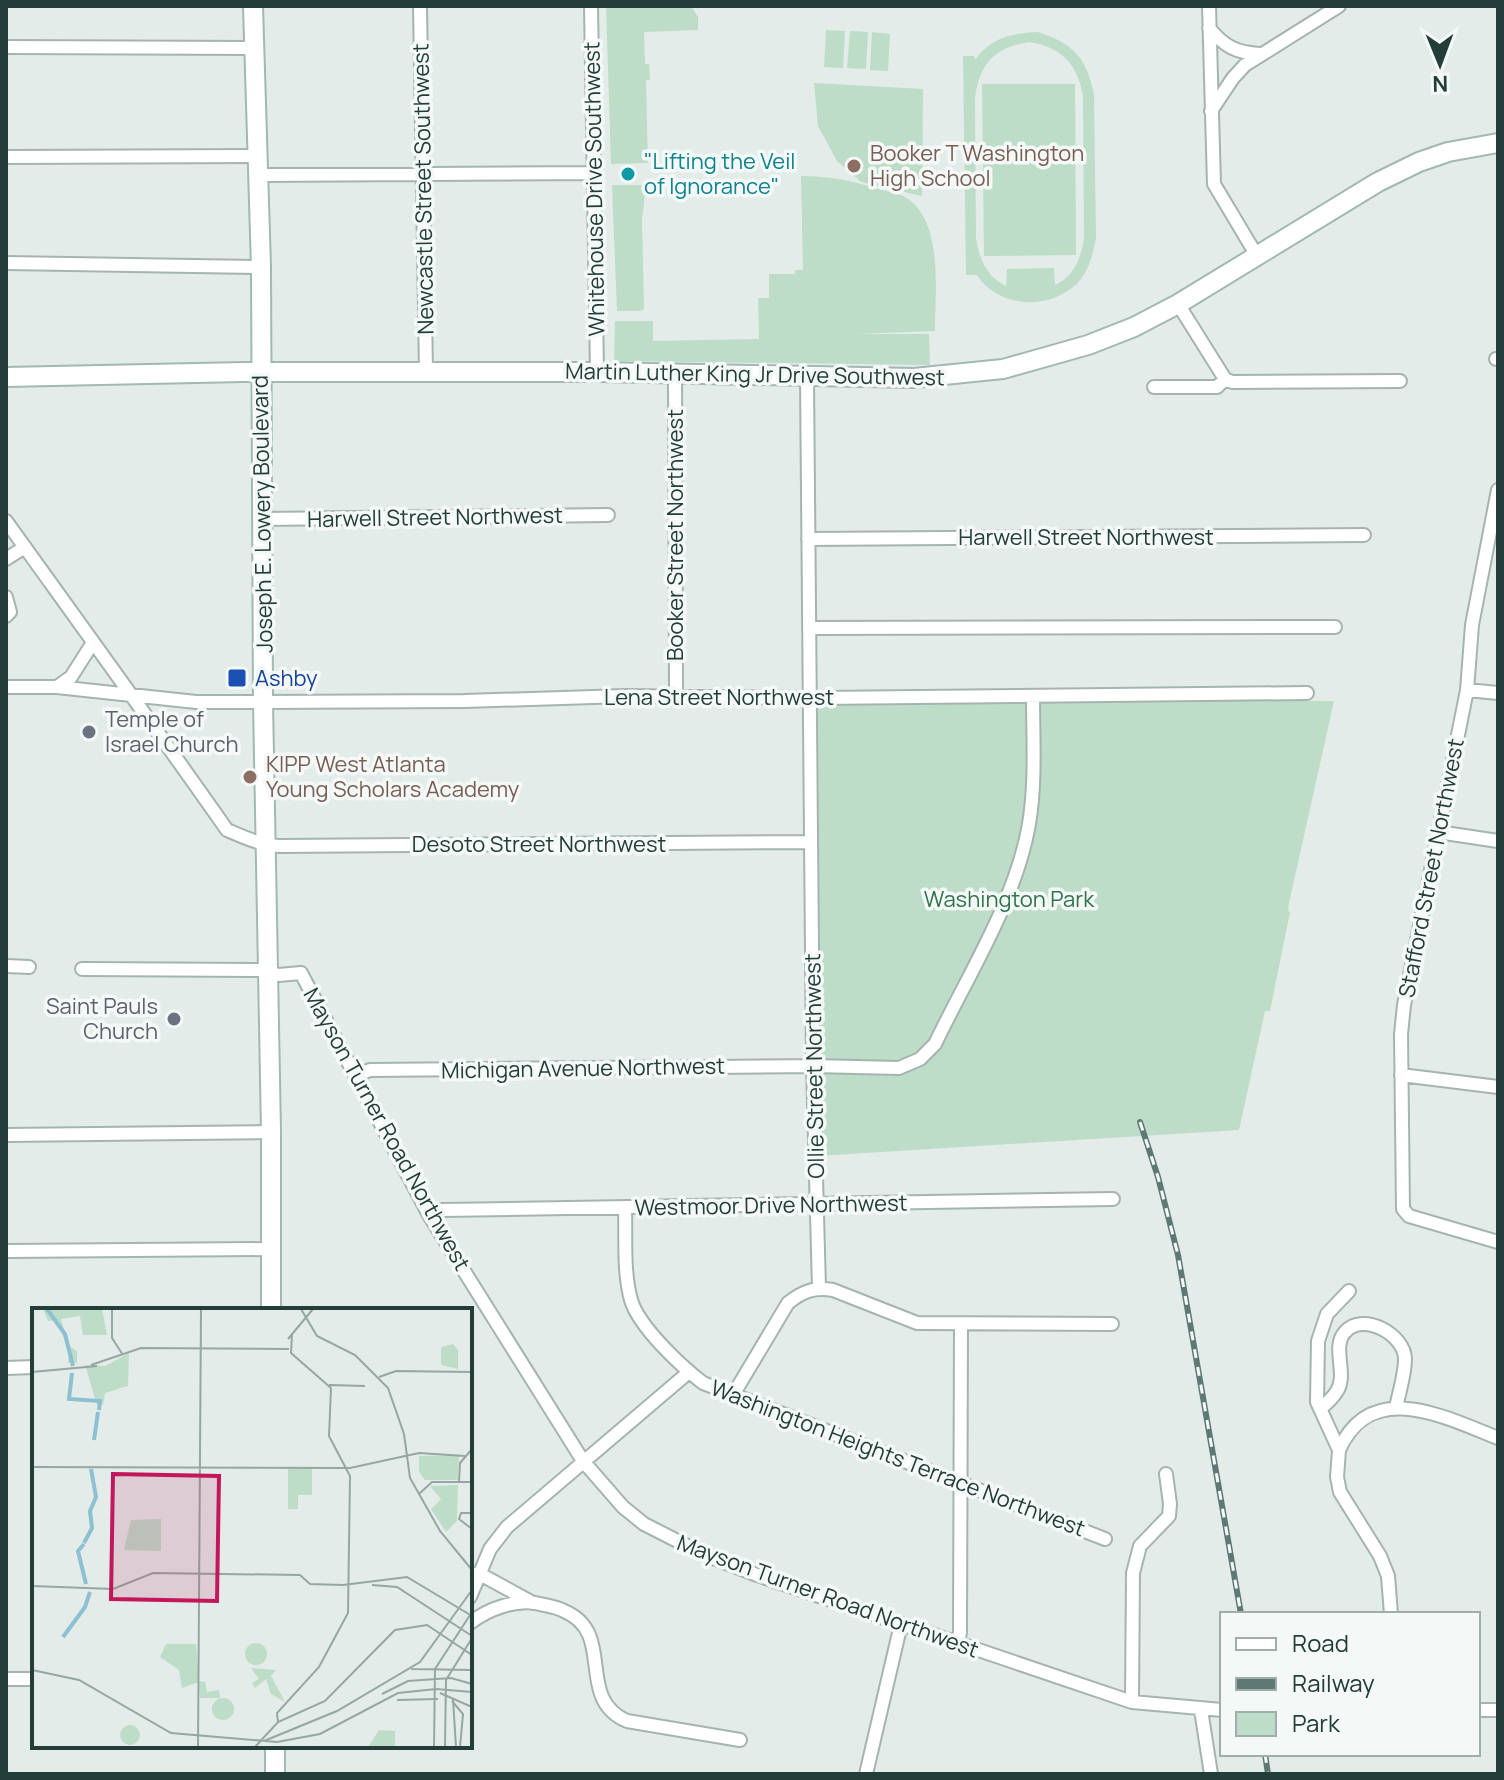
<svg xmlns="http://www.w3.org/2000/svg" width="1504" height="1780" viewBox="0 0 1504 1780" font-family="Manrope,sans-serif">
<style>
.green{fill:#bdddc8;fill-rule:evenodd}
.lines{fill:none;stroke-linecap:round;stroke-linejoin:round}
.street-casing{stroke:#a6b4b0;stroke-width:16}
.secondary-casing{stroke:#a2b8b2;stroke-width:22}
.street{stroke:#fff;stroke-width:12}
.secondary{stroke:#fff;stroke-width:18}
.rail-casing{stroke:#5e7974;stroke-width:6}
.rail{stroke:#f4f9f7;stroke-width:3;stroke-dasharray:9;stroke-linecap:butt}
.education-dot{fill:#8d6e63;stroke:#f4f9f7;stroke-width:3}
.culture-dot{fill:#0f9aa8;stroke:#f4f9f7;stroke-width:3}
.transit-dot{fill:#1a4fb4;stroke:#f4f9f7;stroke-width:3}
.worship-dot{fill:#6b7280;stroke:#f4f9f7;stroke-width:3}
.labels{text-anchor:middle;stroke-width:7;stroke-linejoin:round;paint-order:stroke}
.education-label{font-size:22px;fill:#785e54;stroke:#f4f9f7;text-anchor:start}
.culture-label{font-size:22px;fill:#0d838f;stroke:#f4f9f7;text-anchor:start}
.street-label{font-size:22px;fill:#233d38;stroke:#f4f9f7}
.transit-label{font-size:22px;fill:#164399;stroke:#f4f9f7;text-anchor:start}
.worship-label{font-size:22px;fill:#5b616d;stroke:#f4f9f7;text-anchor:start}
.park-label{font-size:22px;fill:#2f734e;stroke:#f4f9f7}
.inset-river{fill:none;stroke:#8dc0d0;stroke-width:4}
.inset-road{fill:none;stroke:#96a6a2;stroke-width:2}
.view{fill:#c2185b;fill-opacity:0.15;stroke:#c2185b;stroke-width:4}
.inset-edge{fill:none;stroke:#233d38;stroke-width:4}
</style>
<rect width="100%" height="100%" fill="#e3ece9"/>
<path class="green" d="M 606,6 L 691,6 L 698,17 L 698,30 L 644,32 L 645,64 L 649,64 L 650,80 L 646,80 L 648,163 L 611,164 Z
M 826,30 L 845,31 L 843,68 L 824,67 Z
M 850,31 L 868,32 L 866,69 L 847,68 Z
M 872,32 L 890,34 L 888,71 L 870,70 Z
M 1038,32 C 1074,44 1086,57 1094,94 L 1096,238 C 1093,253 1090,267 1081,279 C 1055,311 999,310 977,275 L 966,275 L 963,56 L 974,56 L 975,60 C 990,38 1012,33 1038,32 ZM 1029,42 C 1061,47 1078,64 1083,96 L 1084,238 C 1081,258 1074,277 1055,285 L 1054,268 L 1007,269 L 1006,286 C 987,277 979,259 976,238 L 975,98 C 980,63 994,48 1029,42 Z
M 814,83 L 923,89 L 922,196 L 861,182 L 837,161 L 818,126 Z
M 982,84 L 1075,84 L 1076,255 L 984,256 Z
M 801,176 C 828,176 849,180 875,188 C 884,191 896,192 905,197 C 944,220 935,292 935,331 L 856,334 L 929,334 L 930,365 L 614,361 L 615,321 L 653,321 L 653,341 L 759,339 L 758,298 L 769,298 L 769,274 L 795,274 L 795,270 L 803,270 Z
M 612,185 L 646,185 L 642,220 L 644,309 L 641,311 L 617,311 Z
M 808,701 L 1334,701 L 1289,903 L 1288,911 L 1290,912 L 1270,1011 L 1265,1011 L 1239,1130 L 817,1156 Z"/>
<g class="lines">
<g class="street-casing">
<path id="street" d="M 420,6 L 426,372
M 591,6 L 597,372
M 1209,6 L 1214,184 L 1257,256
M 1209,28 C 1224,46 1236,53 1260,54
M 6,47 L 253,48
M 1211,111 L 1233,78 L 1245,65 L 1339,6
M 6,157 L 257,156
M 258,175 L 594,173
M 6,263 L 261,267
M 1178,304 L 1225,379 L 1232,382 L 1400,381
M 1496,359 L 1498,359
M 675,374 L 676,696
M 807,376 L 813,1066 L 819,1288
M 1154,387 L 1217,387 L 1225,379
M 1498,490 L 1472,625 L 1467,690 L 1404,1005 L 1401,1034 L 1403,1209 L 1409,1216 L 1498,1242
M 262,519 L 608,515
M 6,521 C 80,624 154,726 227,830 C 243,837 261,845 279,846 L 811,842
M 808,539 L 1364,535
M 6,559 L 25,547
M 6,597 L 10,612 L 6,616
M 809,628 L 1335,627
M 6,687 L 57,687 L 196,702 L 263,702 L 464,701 L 625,696 L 818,698 L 1307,693
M 57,687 L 71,677 L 92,644
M 1467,690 L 1498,693
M 1438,832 L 1498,841
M 6,966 L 29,967
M 82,969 L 259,970 L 279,975 L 301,973 L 429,1215 L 583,1461 L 623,1507 L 644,1524 L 703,1554 L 757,1575 L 1132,1702 L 1222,1710
M 1401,1075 L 1498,1087
M 355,1076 L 370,1070 L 813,1066 L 899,1068 L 920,1059 L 935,1044 C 968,975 1016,900 1029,824 C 1036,782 1033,738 1033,696
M 6,1135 L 271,1132
M 625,1207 C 626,1237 623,1271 631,1300 C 639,1327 681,1366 703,1383 L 1105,1539
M 429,1215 L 442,1210 L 1113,1199
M 6,1251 L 271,1249
M 1349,1291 L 1327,1314 L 1318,1341 L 1317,1402 L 1339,1450 L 1337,1477 L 1340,1492 L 1380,1556 L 1388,1576 L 1391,1614
M 6,1368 L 34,1367
M 733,1395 L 788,1303 C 803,1291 814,1287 833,1290 L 917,1323 L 1112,1324
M 1320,1409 C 1326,1404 1333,1398 1337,1391 C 1348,1374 1331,1347 1345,1332 C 1363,1311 1405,1335 1405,1359 C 1405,1375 1399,1392 1396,1408
M 1339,1450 C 1371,1378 1444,1417 1498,1438
M 478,1573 L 533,1603
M 470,1597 L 490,1549 L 507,1527 L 689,1372
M 470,1623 C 488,1609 517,1598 540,1604 C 548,1606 557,1607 564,1611 C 617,1633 574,1698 627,1721 L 740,1740
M 958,1644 L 960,1632 L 961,1325
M 6,1679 L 34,1679
M 1132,1702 L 1133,1573 L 1140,1546 L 1169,1516 L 1170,1504 L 1166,1474
M 1201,1710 L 1211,1774
M 1478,1710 L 1498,1710
M 866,1774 L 901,1624"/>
</g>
<g class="secondary-casing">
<path id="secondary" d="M 253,6 L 261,267 L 263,702 L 271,1132 L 271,1310
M 6,377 L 243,372 L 597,372 L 914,378 L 1003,369 L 1088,345 L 1134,327 L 1178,304 L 1378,182 L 1419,162 L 1448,152 L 1498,143
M 275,1746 L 275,1774"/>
</g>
<use href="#street" class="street"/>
<use href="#secondary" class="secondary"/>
<g class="rail-casing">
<path id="rail" d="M 1140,1122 L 1158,1177 L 1178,1255 L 1241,1614
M 1265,1754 L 1268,1774"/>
</g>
<use href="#rail" class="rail"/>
</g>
<g class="education-dot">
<circle cx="854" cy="166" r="8"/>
<circle cx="250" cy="777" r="8"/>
</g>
<circle class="culture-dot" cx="628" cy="174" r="8"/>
<rect class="transit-dot" x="227" y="668" width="20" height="20" rx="4"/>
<g class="worship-dot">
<circle cx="89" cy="732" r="8"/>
<circle cx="174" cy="1019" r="8"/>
</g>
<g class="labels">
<g class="education-label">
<text x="870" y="161">Booker T Washington<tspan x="870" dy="25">High School</tspan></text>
<text x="266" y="772">KIPP West Atlanta<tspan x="266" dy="25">Young Scholars Academy</tspan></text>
</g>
<g class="culture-label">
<text x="644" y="169">"Lifting the Veil<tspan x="644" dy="25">of Ignorance"</tspan></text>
</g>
<g class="street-label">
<text transform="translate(423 189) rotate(-91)" y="8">Newcastle Street Southwest</text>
<text transform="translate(594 189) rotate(-91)" y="8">Whitehouse Drive Southwest</text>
<text transform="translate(755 374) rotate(1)" y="8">Martin Luther King Jr Drive Southwest</text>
<text transform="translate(262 514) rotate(-91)" y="8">Joseph E. Lowery Boulevard</text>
<text transform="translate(435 517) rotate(-1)" y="8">Harwell Street Northwest</text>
<text transform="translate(675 535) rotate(-90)" y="8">Booker Street Northwest</text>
<text x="1086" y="545">Harwell Street Northwest</text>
<text x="719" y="705">Lena Street Northwest</text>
<text x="539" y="852">Desoto Street Northwest</text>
<text transform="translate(1431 868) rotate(-79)" y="8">Stafford Street Northwest</text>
<text transform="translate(814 1066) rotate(-91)" y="8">Ollie Street Northwest</text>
<text transform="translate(583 1068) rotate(-1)" y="8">Michigan Avenue Northwest</text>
<text transform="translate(387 1129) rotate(61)" y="8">Mayson Turner Road Northwest</text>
<text transform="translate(771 1205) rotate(-1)" y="8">Westmoor Drive Northwest</text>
<text transform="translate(898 1458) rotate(21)" y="8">Washington Heights Terrace Northwest</text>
<text transform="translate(828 1596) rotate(20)" y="8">Mayson Turner Road Northwest</text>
</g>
<g class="transit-label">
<text x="255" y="686">Ashby</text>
</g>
<g class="worship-label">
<text x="105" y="727">Temple of<tspan x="105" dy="25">Israel Church</tspan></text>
<text x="158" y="1014" text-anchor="end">Saint Pauls<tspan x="158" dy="25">Church</tspan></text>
</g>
<g class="park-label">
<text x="1009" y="907">Washington Park</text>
</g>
</g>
<g transform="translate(32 1308)">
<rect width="440" height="440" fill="#e3ece9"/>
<path d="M 11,1 L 70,1 L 75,27 L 51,27 L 48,8 L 29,11 L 37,38 L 45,43 L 45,55 L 36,55 L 37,43 L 25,12 L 16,13 ZM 421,36 L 426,42 L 426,61 L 409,57 L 409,39 ZM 97,45 L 96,78 L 73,85 L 71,97 L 65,97 L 53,57 L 73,58 ZM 427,147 L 426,172 L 393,172 L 387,164 L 387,148 ZM 256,161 L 280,161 L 280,187 L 266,187 L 266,201 L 256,201 ZM 426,177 L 425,213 L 414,224 L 399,201 L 409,191 L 398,178 ZM 129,211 L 129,243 L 92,242 L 99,212 ZM213 346a11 11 0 1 1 22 0a11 11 0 1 1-22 0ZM 134,336 L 164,336 L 167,373 L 173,374 L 175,384 L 187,382 L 188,390 L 168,390 L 167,374 L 150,380 L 147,362 L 128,349 ZM 219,360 L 244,362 L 239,368 L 253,394 L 239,386 L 234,371 L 223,380 L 220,375 L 227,371 ZM180 401a11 11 0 1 1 22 0a11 11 0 1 1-22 0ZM88 427a10 10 0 1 1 20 0a10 10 0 1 1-20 0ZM 347,422 L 363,423 L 363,439 L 336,439 Z" fill="#bdddc8"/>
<path class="inset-river" d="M 15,1 L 33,26 L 41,58M 40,65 L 37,91 L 68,93 L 67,102M 62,132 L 66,104M 52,235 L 60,220 L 58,203 L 64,189 L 59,161M 52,236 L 46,243 L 54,276M 31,329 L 53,299 L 58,284"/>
<path class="inset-road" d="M 80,1 L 80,30 L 91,47M 269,1 L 285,28 L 323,47 L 356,80 L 372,126 L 378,170 L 408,223 L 440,262M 260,27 L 259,45 L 299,80M 256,31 L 281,1M 59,57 L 109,40 L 257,41M 0,64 L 65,58M 347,69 L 364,63 L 440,64M 297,77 L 333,78M 0,159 L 318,160 L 387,145 L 433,148M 427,174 L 428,155 L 440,141M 387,186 L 400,174 L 440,174M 440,205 L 429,205 L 427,211 L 440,221M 340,277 L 365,279 L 440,328M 0,278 L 81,281 L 121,265 L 268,267 L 278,276 L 311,277 L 375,269 L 440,308M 379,361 L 440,362M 0,362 L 47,372 L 139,425 L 245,434 L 288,426 L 366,385 L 404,381 L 440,384M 408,385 L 440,399M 350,386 L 376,373 L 419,370 L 440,376M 421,391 L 424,439M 365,392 L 406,391M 420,393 L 431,406 L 428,439M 246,414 L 245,405 L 287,359 L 316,305 L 318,168 L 297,128 L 299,80M 232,433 L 305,403 L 388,354 L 440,282M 166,439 L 169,1M 223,439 L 246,414 L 293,393 L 363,322 L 395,317 L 440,347M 402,439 L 403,361 L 440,304M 413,439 L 414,372 L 440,330"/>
<path class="view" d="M 81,166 L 187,168 L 185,293 L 79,291 Z"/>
<rect width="440" height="440" class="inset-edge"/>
</g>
<rect width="1504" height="1780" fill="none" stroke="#233d38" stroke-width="16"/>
<rect x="1220" y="1612" width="260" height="144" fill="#f4f9f7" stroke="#a0aeab" stroke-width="2"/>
<rect x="1236" y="1638" width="40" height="12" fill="#ffffff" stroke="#a0aeab" stroke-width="2"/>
<text x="1292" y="1652" font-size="24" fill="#233d38">Road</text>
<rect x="1236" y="1678" width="40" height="12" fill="#5e7974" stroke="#a0aeab" stroke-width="2"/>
<text x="1292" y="1692" font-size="24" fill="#233d38">Railway</text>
<rect x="1236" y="1712" width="40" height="24" fill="#bdddc8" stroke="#a0aeab" stroke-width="2"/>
<text x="1292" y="1732" font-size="24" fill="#233d38">Park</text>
<g transform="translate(1440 64) rotate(179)" stroke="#f4f9f7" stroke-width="6" paint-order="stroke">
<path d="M0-6L14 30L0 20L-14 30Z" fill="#233d38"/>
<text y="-12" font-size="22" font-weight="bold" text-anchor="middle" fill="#233d38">N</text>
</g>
</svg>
